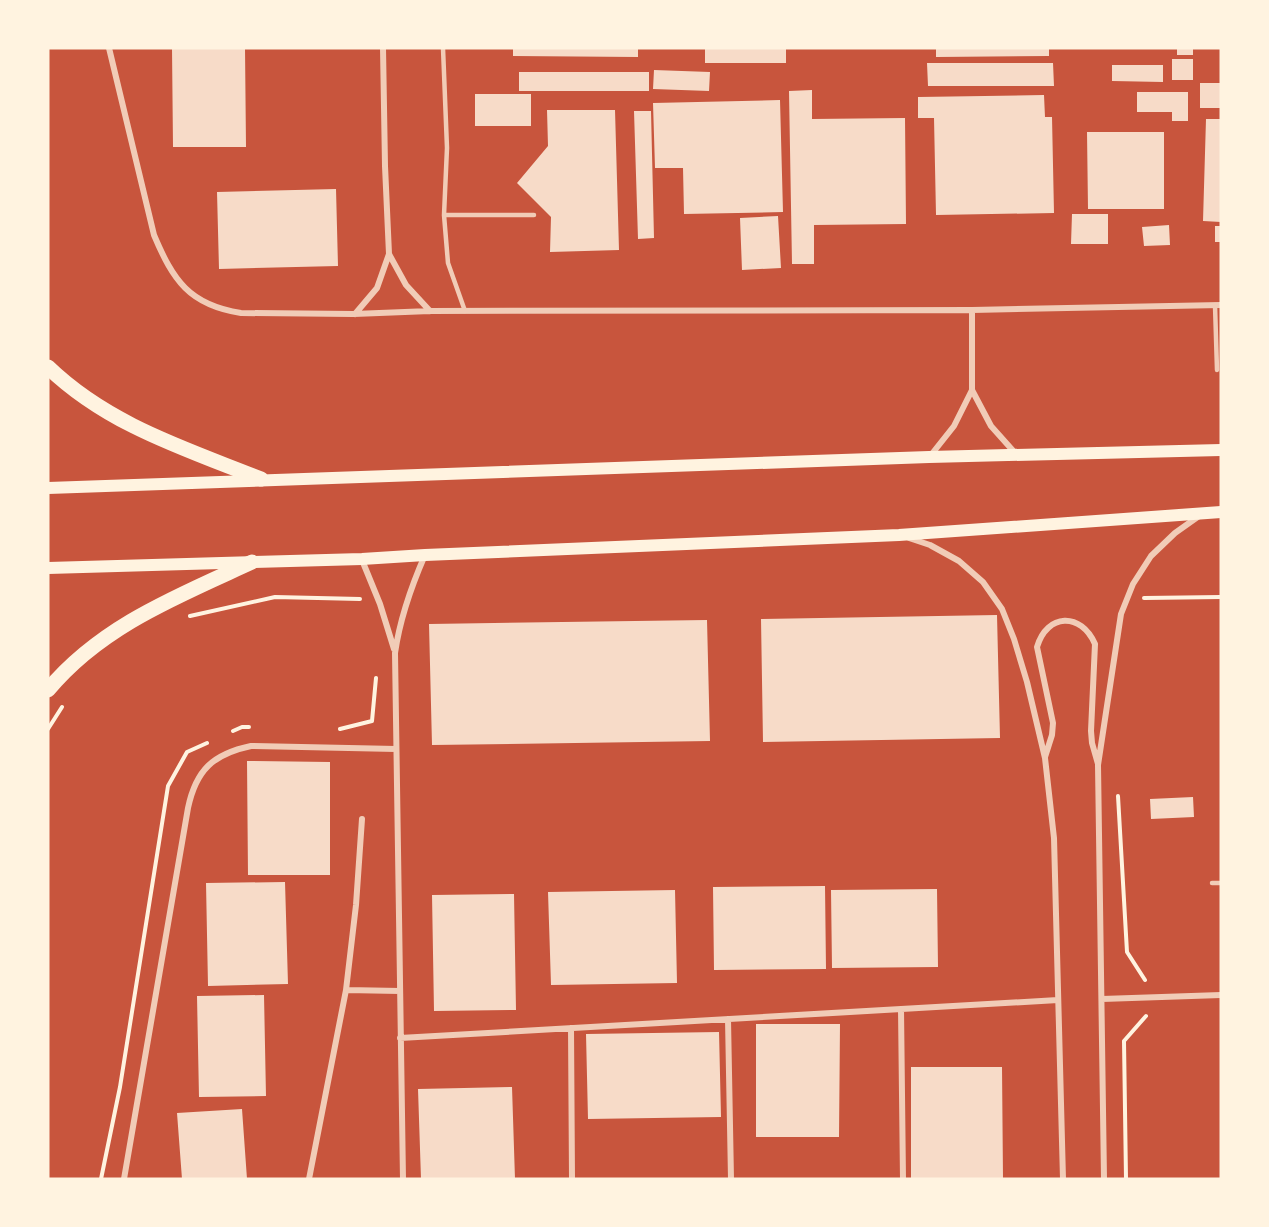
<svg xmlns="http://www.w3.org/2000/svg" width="1269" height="1227" viewBox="0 0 1269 1227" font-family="'DejaVu Sans',sans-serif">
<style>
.building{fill:#f7dbc8}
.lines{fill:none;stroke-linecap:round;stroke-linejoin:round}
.path{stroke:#fff3e0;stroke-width:4}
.service{stroke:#f1ccb7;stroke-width:4.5}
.minor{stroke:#f1ccb7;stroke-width:6}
.secondary{stroke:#fff3e0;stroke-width:12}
.primary{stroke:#fff3e0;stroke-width:15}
</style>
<rect width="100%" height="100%" fill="#c8553d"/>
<path class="building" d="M 172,48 L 245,48 L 246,147 L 173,147 Z
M 513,48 L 638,48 L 638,57 L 513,56 Z
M 705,48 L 786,48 L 786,63 L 705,63 Z
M 936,48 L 1049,48 L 1049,56 L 936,57 Z
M 1177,48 L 1193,48 L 1193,55 L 1177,55 Z
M 1172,59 L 1193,59 L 1193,80 L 1172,80 Z
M 927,63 L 1053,63 L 1054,86 L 928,86 Z
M 1112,65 L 1163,65 L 1163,82 L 1112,81 Z
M 654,70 L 710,72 L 709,91 L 653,89 Z
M 519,72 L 649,72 L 649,91 L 519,91 Z
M 1200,83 L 1221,83 L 1221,108 L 1200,108 Z
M 812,90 L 812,119 L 905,118 L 906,224 L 814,225 L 814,264 L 792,264 L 789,91 Z
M 1137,92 L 1188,92 L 1188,121 L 1172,121 L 1172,112 L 1137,112 Z
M 475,94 L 531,94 L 531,126 L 475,126 Z
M 1044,95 L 1045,117 L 1052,117 L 1054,213 L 936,215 L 934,118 L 918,118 L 918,97 Z
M 780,100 L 783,212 L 684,214 L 683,168 L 655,168 L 653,103 Z
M 547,110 L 615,110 L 619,250 L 550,252 L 551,217 L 517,183 L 548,146 Z
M 634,111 L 651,111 L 654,238 L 638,239 Z
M 1206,119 L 1221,119 L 1221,222 L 1203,221 Z
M 1087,132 L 1164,132 L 1164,209 L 1088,209 Z
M 336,189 L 338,266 L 219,269 L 217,192 Z
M 1072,214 L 1108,214 L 1108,244 L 1071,244 Z
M 778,216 L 781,268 L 742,270 L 740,218 Z
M 1169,225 L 1170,245 L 1144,246 L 1142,227 Z
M 1215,226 L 1221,226 L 1221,242 L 1215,242 Z
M 997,615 L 1000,738 L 763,742 L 761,619 Z
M 707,620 L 710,741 L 432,745 L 429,624 Z
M 247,761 L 330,762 L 330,875 L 248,875 Z
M 1193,797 L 1194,817 L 1151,819 L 1150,799 Z
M 285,882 L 288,984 L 208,986 L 206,883 Z
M 825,886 L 826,969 L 714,970 L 713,887 Z
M 937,889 L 938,967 L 832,968 L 831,890 Z
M 675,890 L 677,983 L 551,985 L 548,892 Z
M 514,894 L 516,1010 L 434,1011 L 432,895 Z
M 264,995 L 266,1096 L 199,1097 L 197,996 Z
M 756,1024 L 840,1024 L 839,1137 L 756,1137 Z
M 719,1032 L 721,1117 L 588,1119 L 586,1034 Z
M 911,1067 L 1002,1067 L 1003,1179 L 911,1179 Z
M 512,1087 L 515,1179 L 421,1179 L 418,1089 Z
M 242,1109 L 247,1179 L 182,1179 L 177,1113 Z"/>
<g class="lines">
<path class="path" d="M 1144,598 L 1221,597
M 190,616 L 275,597 L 360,599
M 48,729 L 62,707
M 340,729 L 372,721 L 376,678
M 233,731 L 242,727 L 249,727
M 1118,796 L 1127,952 L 1145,980
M 101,1179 L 120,1087 L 168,786 L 187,752 L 207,743
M 1126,1179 L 1124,1041 L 1146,1016"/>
<path class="service" d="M 443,48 L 447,148 L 444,215 L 448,263 L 465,311
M 444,215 L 534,215
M 1215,305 L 1217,370
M 1212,883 L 1221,883"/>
<path class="minor" d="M 109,48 L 154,235 C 173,280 189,305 241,313 L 354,314 L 430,311 L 972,310 L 1221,305
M 389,254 L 406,285 L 430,311
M 972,310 L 972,390 L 991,426 L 1016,454
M 355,314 L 377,288 L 389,254 L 385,166 L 383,48
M 931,455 L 954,426 L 972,390
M 909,538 L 930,545 L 959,561 L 983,582 L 1002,609 L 1014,639 L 1027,682 L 1045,758 L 1054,838 L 1063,1179
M 362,560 L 380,604 L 394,649
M 1045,757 L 1052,735 L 1053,723 L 1037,647 C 1047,613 1081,612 1095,644 L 1091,731 L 1092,743 L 1098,764
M 346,990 L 400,991
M 1102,999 L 1221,995
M 901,1009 L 903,1179
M 728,1019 L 731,1179
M 571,1028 L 572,1179
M 400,1038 L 1058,1000
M 124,1179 L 188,808 C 196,770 213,754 251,746 L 396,749
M 309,1179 L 346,990 L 356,905 L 362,819
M 403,1179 L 395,653 C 400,618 411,587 425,555
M 1104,1179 L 1098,765 L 1121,614 L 1133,584 L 1151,556 L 1175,533 L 1199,516"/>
<path class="secondary" d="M 48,488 L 929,457 L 1221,450
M 48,568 L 362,559 L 425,555 L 899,535 L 1221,512"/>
<path class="primary" d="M 48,367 C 108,425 186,449 261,479
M 48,690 C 101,626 178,596 252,562"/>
</g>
<rect width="1269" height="1227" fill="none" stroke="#fff3e0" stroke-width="99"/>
</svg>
